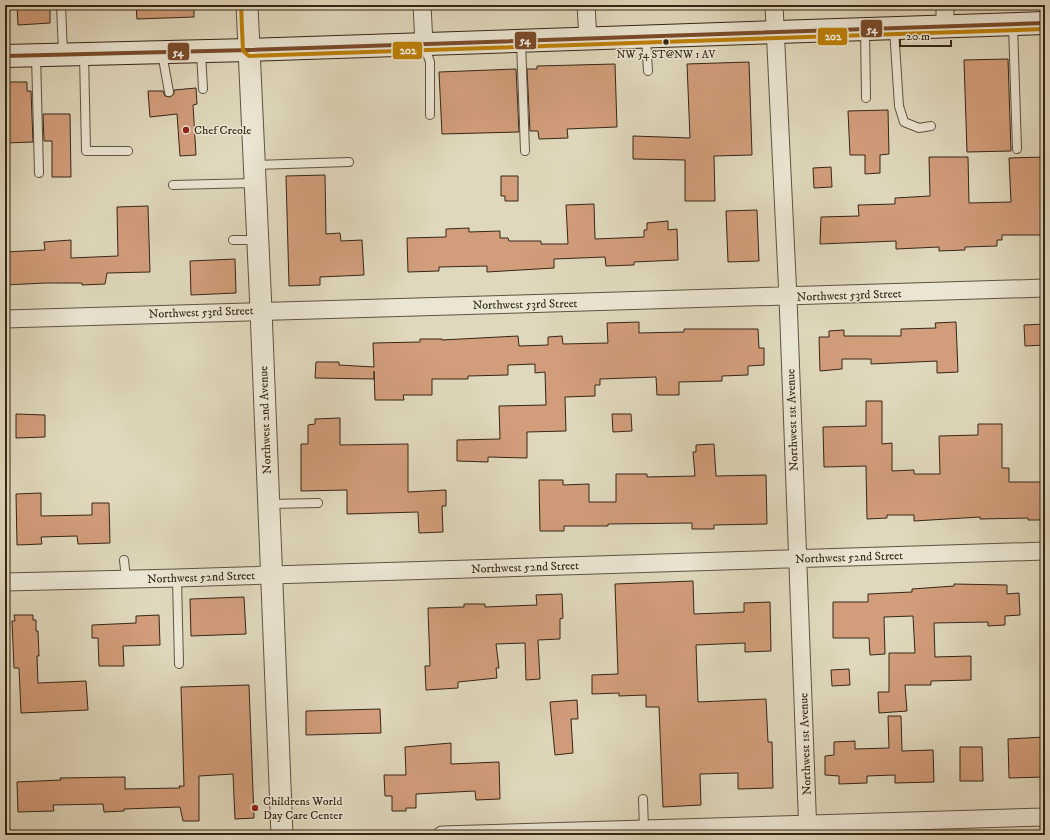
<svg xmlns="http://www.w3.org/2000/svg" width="1050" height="840" viewBox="0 0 1050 840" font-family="'IM FELL DW Pica',serif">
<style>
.building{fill:#d29d7b;stroke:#362616}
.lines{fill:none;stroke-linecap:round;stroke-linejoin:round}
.service-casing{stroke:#605240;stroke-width:10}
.minor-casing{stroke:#605240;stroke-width:19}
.tertiary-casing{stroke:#605240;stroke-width:23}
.secondary-casing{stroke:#362616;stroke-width:24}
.service{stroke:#ebe6d3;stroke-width:8}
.minor{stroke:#ebe6d3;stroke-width:17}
.tertiary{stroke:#ebe6d3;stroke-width:21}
.secondary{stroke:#ebe6d3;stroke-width:22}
.bus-1-casing{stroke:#ebe6d3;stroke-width:7}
.bus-2-casing{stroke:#ebe6d3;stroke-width:7}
.bus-1{stroke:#7a4b2a;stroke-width:4}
.bus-2{stroke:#bd8007;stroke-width:4}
.bus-dot{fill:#362616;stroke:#ebe6d3;stroke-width:1.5}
.poi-dot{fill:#8f2418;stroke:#ebe6d3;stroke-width:1.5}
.labels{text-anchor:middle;stroke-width:3;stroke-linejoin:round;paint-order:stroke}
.bus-label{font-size:11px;fill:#362616;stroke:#ebe6d3}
.poi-label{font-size:12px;fill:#362616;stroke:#ebe6d3;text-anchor:start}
.street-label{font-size:12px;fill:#362616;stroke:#ebe6d3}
.line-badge{stroke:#ebe6d3;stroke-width:1.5}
.badge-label{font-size:11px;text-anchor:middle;font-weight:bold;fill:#fff}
</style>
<rect width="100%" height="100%" fill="#e0d8bc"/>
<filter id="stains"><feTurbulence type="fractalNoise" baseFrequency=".005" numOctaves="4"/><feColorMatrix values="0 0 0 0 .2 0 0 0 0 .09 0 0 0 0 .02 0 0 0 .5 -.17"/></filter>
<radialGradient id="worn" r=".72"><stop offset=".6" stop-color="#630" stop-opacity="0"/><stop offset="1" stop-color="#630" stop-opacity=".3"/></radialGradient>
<path class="building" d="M 17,5 L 50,5 L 50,23 L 18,25 Z
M 136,5 L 194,5 L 194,17 L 137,19 Z
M 1008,59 L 1011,151 L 967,152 L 964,60 Z
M 749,62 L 752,155 L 714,156 L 715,201 L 685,201 L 685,160 L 633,159 L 633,136 L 690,138 L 687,64 Z
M 615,64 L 617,127 L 567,129 L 568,138 L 539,139 L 538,131 L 530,131 L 527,69 L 537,69 L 537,66 Z
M 516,69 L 519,132 L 442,134 L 439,72 Z
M 5,82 L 27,82 L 27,91 L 31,91 L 33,142 L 5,143 Z
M 196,88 L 197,104 L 193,105 L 196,155 L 180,156 L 177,114 L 150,117 L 148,91 L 163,91 L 165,96 L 170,97 L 174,94 L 174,90 Z
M 888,110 L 889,154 L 880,155 L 880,173 L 865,174 L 865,155 L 850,155 L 848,111 Z
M 43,114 L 70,114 L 71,177 L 52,177 L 52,141 L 44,141 Z
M 929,157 L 968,157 L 969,203 L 1011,202 L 1009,158 L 1044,157 L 1045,235 L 1002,235 L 1002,240 L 997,240 L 997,246 L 965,247 L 965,250 L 939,251 L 939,247 L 896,249 L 896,241 L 820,244 L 821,217 L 859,216 L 858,205 L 895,204 L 895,198 L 930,196 Z
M 831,167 L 832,187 L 814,188 L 813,168 Z
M 325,175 L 326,234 L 340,233 L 341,241 L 362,240 L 364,275 L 320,277 L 320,285 L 289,286 L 286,176 Z
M 501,176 L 518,176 L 518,201 L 505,201 L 505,196 L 501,196 Z
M 594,204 L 595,239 L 644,237 L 644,230 L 647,230 L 647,223 L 668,221 L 668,230 L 677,229 L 678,260 L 634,262 L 634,265 L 606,266 L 605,257 L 554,259 L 554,268 L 487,272 L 487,266 L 439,267 L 439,271 L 408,272 L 407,238 L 446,237 L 446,229 L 469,228 L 469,232 L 500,231 L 500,238 L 508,238 L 509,241 L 541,241 L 541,244 L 568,244 L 566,205 Z
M 148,206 L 150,272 L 107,273 L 105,284 L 82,285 L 82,283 L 46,283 L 5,285 L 5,252 L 45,250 L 44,242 L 71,240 L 71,258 L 118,256 L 117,207 Z
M 757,210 L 759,261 L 728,262 L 726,211 Z
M 235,259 L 236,293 L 191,295 L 190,261 Z
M 639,322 L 639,333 L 684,332 L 684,329 L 758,329 L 759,348 L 764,348 L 764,365 L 748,366 L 748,375 L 722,376 L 722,381 L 679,382 L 679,395 L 657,395 L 656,377 L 600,379 L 600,385 L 595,385 L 595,396 L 565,397 L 566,431 L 527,432 L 527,458 L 488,457 L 488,462 L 457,461 L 457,440 L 500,439 L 499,406 L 546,405 L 545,372 L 535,373 L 535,364 L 508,365 L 508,375 L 468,376 L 468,379 L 432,379 L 432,395 L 403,395 L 404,400 L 375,400 L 374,371 L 374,379 L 315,378 L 316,362 L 339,362 L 339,365 L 374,367 L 373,343 L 420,342 L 420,339 L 442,339 L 442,340 L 518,336 L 519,346 L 548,345 L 548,337 L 562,336 L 563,344 L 608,343 L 607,323 Z
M 956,322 L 958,372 L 937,373 L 937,361 L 871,364 L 871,359 L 842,359 L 842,369 L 820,371 L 819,337 L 829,337 L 829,331 L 844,330 L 844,336 L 901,336 L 901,329 L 936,328 L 935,323 Z
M 1045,324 L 1045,345 L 1025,346 L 1024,325 Z
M 866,401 L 882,401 L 882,444 L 892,443 L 892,471 L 914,470 L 914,474 L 940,474 L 939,436 L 978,435 L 978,424 L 1002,424 L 1002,468 L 1009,468 L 1009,482 L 1045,482 L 1045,520 L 1028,520 L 1028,518 L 980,519 L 980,517 L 914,521 L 914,515 L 887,515 L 887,518 L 867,519 L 866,466 L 824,467 L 823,427 L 866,426 Z
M 16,414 L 45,415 L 45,437 L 16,438 Z
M 612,414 L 631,414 L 632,431 L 613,432 Z
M 340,418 L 340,445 L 408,444 L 408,492 L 446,490 L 446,506 L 442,506 L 443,532 L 419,533 L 418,512 L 347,514 L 347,490 L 301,491 L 301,444 L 308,444 L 308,425 L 315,424 L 315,419 Z
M 714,444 L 716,476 L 766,475 L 767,524 L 714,525 L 714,529 L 692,529 L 692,523 L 608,524 L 608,526 L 564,526 L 564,531 L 540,531 L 539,480 L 563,480 L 563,485 L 589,484 L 589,502 L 616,502 L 616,474 L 647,474 L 647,477 L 695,476 L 693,452 L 696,452 L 696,445 Z
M 41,493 L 41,516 L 92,515 L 92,503 L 109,503 L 110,543 L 78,544 L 77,536 L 41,537 L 42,544 L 17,545 L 16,494 Z
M 693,581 L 694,614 L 744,612 L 744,603 L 770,602 L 771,651 L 745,652 L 745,643 L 696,645 L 698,702 L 766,699 L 768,742 L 772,742 L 773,788 L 738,789 L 738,773 L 700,774 L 701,805 L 663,807 L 659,707 L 646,707 L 646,695 L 619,696 L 619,693 L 592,694 L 592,675 L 618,674 L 615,584 Z
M 954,584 L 1007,585 L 1007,594 L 1019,593 L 1020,615 L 1005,616 L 1005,625 L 988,626 L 988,622 L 934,623 L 935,657 L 971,656 L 971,680 L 931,681 L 931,685 L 905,685 L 907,711 L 879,713 L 878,692 L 889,692 L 889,653 L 915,653 L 913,616 L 884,617 L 885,654 L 870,655 L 869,638 L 833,638 L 833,602 L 868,602 L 868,594 L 912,592 L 912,589 L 954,586 Z
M 562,594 L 563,618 L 560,619 L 560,639 L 538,640 L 540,679 L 526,680 L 525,643 L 496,644 L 499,668 L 496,668 L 497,678 L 458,682 L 458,688 L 426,690 L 425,666 L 430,666 L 428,608 L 464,607 L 464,604 L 485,604 L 485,607 L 537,605 L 536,595 Z
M 244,597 L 246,634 L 191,636 L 190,599 Z
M 14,615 L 33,615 L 33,620 L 36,620 L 36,631 L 38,631 L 39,656 L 37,656 L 38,683 L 86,681 L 88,710 L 21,713 L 19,668 L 14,668 L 12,621 L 15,621 Z
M 159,615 L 160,645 L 123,646 L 124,666 L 99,666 L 98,638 L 92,638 L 92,625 L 136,623 L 136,616 Z
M 849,669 L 850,685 L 832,686 L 831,670 Z
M 249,685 L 254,818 L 235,819 L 233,774 L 199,776 L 199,821 L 183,821 L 180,807 L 124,809 L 124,811 L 104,812 L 103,804 L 53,805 L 54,811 L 18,812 L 17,782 L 61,780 L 60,778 L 125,777 L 125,789 L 180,788 L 179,786 L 184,786 L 181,687 Z
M 577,700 L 578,719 L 571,719 L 573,753 L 555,755 L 550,702 Z
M 380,709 L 381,733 L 306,735 L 306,711 Z
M 888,716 L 901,716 L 902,751 L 933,750 L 934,782 L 895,783 L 895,775 L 867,776 L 867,783 L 839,784 L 839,776 L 825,775 L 825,756 L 834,755 L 834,742 L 855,741 L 855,749 L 889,748 Z
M 1045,737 L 1045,777 L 1009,778 L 1008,739 Z
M 451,743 L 451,764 L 499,762 L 500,799 L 476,800 L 475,791 L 416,794 L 416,808 L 406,808 L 406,811 L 392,811 L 392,796 L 385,796 L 384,775 L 406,775 L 405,747 Z
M 960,747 L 982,747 L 983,781 L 960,781 Z"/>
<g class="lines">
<g class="service-casing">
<path id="service" d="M 61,5 L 63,53
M 1013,25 L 1017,149
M 894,29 L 899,106 L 904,122 L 919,128 L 931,126
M 865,30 L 866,98
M 646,37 L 648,71
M 521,42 L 525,151
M 424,45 L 430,62 L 430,115
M 201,52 L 203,89
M 162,53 L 169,92
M 84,54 L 86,151 L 128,151
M 36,55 L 39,173
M 255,165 L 349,162
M 173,185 L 254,183
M 233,240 L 257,240
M 269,504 L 318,503
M 124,560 L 126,579
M 177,578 L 179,664
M 643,799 L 644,830"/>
</g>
<g class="minor-casing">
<path id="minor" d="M 422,5 L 424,44
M 586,5 L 588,39
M 774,5 L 788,298 L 808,835
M 945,5 L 945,27
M 5,319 C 352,307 698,301 1045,288
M 5,582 L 177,578 L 1045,551
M 442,835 L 1045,817"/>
</g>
<g class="tertiary-casing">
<path id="tertiary" d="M 247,5 L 261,310 L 282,835"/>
</g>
<g class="secondary-casing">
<path id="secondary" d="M 5,56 L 249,50 L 1045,23"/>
</g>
<use href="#service" class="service"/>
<use href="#minor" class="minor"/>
<use href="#tertiary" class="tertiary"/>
<use href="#secondary" class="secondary"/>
<g class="bus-1-casing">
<path id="bus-1" d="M 5,56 L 249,50 L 1045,23"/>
</g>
<g class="bus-2-casing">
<path id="bus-2" d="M 241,5 L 243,51 L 249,56 L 1045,29"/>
</g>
<use href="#bus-1" class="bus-1"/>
<use href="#bus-2" class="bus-2"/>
</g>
<circle class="bus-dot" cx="666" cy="42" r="3.5"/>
<g class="poi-dot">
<circle cx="186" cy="130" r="4"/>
<circle cx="255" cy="808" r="4"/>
</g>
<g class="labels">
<g class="bus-label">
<text x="666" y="58">NW 54 ST@NW 1 AV</text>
</g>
<g class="poi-label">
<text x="194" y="134">Chef Creole</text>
<text x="263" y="805">Childrens World<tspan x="263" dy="14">Day Care Center</tspan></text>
</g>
<g class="street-label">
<text transform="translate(849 295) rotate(-2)" y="4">Northwest 53rd Street</text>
<text transform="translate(525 304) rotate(-1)" y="4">Northwest 53rd Street</text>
<text transform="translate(201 312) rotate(-2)" y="4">Northwest 53rd Street</text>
<text transform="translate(265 420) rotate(-92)" y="4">Northwest 2nd Avenue</text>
<text transform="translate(792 420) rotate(-92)" y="4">Northwest 1st Avenue</text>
<text transform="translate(849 557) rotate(-2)" y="4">Northwest 52nd Street</text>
<text transform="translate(525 567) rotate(-2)" y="4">Northwest 52nd Street</text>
<text transform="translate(201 577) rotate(-2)" y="4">Northwest 52nd Street</text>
<text transform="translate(805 744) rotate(-92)" y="4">Northwest 1st Avenue</text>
</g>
</g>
<g class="line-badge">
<rect x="860" y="19" width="23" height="19" rx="4" fill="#7a4b2a"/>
<rect x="817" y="27" width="31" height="19" rx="4" fill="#bd8007"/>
<rect x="514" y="31" width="23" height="19" rx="4" fill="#7a4b2a"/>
<rect x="392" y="41" width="31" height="19" rx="4" fill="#bd8007"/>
<rect x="167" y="42" width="23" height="19" rx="4" fill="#7a4b2a"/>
</g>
<g class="badge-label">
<text x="872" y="33">54</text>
<text x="833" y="40">202</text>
<text x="525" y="44">54</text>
<text x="408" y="54">202</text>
<text x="178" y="56">54</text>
</g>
<rect width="1050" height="840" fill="none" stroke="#e0d8bc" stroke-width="20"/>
<rect x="6" y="6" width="1038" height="828" fill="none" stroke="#362616" stroke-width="2"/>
<rect x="10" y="10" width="1030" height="820" fill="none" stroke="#362616"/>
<path d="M900 40v6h51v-6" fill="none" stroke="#362616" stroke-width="2"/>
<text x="906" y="40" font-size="12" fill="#362616" stroke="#ebe6d3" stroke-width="3" paint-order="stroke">20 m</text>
<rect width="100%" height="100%" filter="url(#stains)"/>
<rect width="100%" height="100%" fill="url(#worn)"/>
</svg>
